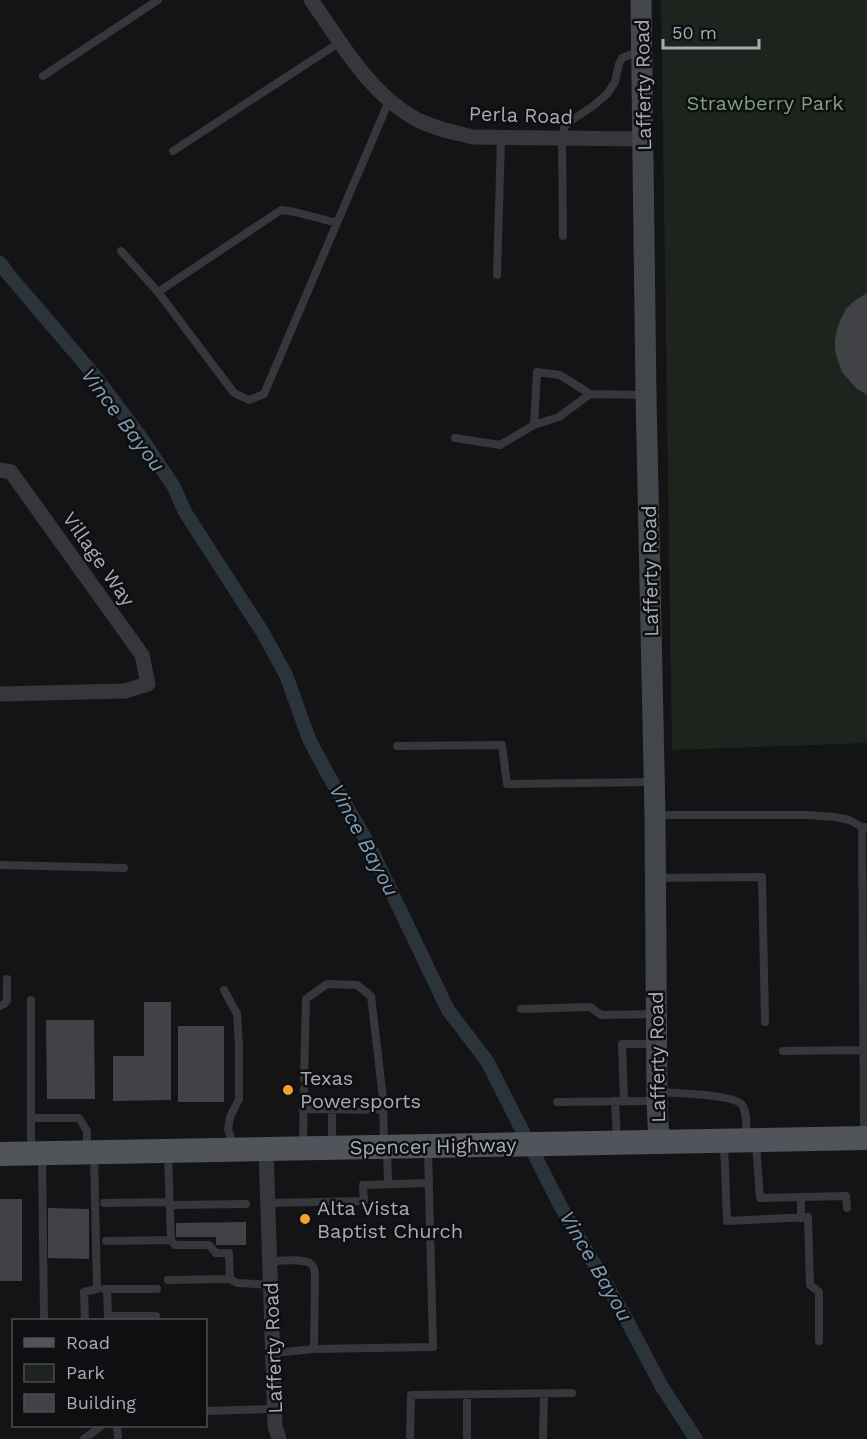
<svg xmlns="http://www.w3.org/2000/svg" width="867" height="1439" viewBox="0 0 867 1439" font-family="'Work Sans',sans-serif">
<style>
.green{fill:#1c241d}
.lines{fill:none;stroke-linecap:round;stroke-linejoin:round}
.canal{stroke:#2a343a;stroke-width:14}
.building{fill:#404246}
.lane{stroke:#35373b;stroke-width:8}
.street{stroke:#35373b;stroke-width:15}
.secondary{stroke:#43464b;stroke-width:21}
.primary{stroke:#51545a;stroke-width:24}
.poi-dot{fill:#f2a131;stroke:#0f0f11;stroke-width:2}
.labels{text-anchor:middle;stroke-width:5;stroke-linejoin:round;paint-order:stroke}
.street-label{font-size:20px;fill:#a6acb6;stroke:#0f0f11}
.park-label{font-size:20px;fill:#7ea17d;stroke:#0f0f11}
.poi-label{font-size:20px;fill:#a6acb6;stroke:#0f0f11;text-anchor:start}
.water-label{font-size:21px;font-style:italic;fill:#7d9db2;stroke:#0f0f11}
</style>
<rect width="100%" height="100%" fill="#141416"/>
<path class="green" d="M 661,0 L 867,0 L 867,743 L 672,750 Z"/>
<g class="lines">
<path class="canal" d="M 0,263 L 9,275 L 95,376 L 142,439 L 174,487 L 185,512 L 263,633 L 286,675 L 309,739 L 327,773 L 368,843 L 448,1010 L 487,1061 L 560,1205 L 624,1315 L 662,1387 L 696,1439"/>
</g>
<path class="building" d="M 867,293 L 867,395 L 856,388 L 842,372 L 838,361 L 835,351 L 835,340 L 837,329 L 841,319 L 846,309 L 854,301 Z
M 144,1002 L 171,1002 L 171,1100 L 113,1101 L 113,1056 L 144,1056 Z
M 46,1020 L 94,1020 L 95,1099 L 47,1099 Z
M 178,1026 L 224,1026 L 224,1102 L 178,1102 Z
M 0,1199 L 22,1199 L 22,1281 L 0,1281 Z
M 48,1208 L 89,1209 L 89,1259 L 48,1258 Z
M 246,1222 L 246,1245 L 216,1245 L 216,1237 L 176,1237 L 176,1223 Z"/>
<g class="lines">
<path class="lane" d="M 43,76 L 158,0
M 173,151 L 340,42
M 563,236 L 562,139 L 564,128 L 569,122 L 593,106 L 607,94 L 615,82 L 619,64 L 622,58 L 638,52
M 121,251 L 158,292 L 234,393 L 249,400 L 264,394 L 389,101
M 497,275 L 501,139
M 158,292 L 281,210 L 295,212 L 337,223
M 534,425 L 537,372 L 560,375 L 590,394
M 455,438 L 500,445 L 534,425 L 559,417 L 590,394 L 645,395
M 397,746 L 502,745 L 507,784 L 652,782
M 658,815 L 807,815 L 835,817 L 849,820 L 862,827 L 866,827
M 862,827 L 864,1134
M 0,865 L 124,868
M 656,878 L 762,877 L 765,1022
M 224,990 L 237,1014 L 239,1045 L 239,1099 L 230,1117 L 228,1129 L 233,1145
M 31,1000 L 31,1149
M 0,1006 L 4,1004 L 7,1001 L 7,979
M 521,1009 L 590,1007 L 601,1015 L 655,1014
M 783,1051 L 864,1050
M 304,1079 L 306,999 L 327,984 L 357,985 L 371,996 L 383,1098 L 384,1145
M 658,1092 C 673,1093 735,1094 742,1105 C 748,1114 746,1128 746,1138
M 615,1101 L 617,1139
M 624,1101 L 622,1044 L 655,1044
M 557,1102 L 654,1101
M 303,1109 L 383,1110
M 332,1109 L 332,1144
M 32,1118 L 79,1118 L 87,1131 L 87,1148
M 303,1144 L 304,1089
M 724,1145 L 727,1221 L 808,1217 L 810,1285 L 819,1292 L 819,1341
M 756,1145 L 760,1198 L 801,1197 L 801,1218
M 387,1149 L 388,1184
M 42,1155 L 44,1320
M 168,1155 L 171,1240 L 175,1245 L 209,1245 L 216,1253 L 229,1253 L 230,1279 L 237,1283 L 271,1285
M 801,1197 L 846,1196 L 847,1208
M 104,1203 L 170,1202
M 268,1203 L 364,1201 L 363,1185 L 429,1183
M 170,1205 L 246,1204
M 106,1241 L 171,1240
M 270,1261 C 279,1261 304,1258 311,1264 C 314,1266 314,1269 315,1273 L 314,1349
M 168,1280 L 230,1279
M 104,1289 L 157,1289
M 107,1289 L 108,1316 L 156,1316
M 85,1320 L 84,1292 L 97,1289 L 94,1154
M 273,1353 L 314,1349 L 433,1347 L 428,1150
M 206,1411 L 275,1409
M 117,1426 L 118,1439
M 84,1439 L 101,1426
M 410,1439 L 411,1395 L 572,1393
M 467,1439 L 467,1395
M 543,1439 L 544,1394"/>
<path class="street" d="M 311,0 C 341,42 368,92 414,118 C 432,128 453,132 472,137 L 643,139
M 0,470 L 11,472 L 142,655 L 148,684 L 125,691 L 0,694
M 266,1149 L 275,1426 L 279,1439"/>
<path class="secondary" d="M 641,0 L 646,395 L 655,815 L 657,1101 L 659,1142"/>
<path class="primary" d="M 0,1154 L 867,1138"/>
</g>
<g class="poi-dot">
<circle cx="288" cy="1090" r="6"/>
<circle cx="305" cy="1219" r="6"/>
</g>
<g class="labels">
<g class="street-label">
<text transform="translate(643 85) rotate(-91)" y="7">Lafferty Road</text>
<text transform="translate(521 115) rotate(2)" y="7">Perla Road</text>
<text transform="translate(99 559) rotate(55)" y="7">Village Way</text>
<text transform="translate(650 571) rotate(-91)" y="7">Lafferty Road</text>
<text transform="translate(657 1057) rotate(-91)" y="7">Lafferty Road</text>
<text transform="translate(433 1146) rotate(-1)" y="7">Spencer Highway</text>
<text transform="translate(273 1348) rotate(-92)" y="7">Lafferty Road</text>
</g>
<g class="park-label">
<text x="765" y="110">Strawberry Park</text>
</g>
<g class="poi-label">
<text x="300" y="1085">Texas<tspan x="300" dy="23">Powersports</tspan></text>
<text x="317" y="1215">Alta Vista<tspan x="317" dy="23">Baptist Church</tspan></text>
</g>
<g class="water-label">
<text transform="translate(123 420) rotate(53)" y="7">Vince Bayou</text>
<text transform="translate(364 840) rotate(62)" y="7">Vince Bayou</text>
<text transform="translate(596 1266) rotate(60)" y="7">Vince Bayou</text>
</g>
</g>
<rect x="12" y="1319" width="195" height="108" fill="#0f0f11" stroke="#4b4e53" stroke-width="1.5"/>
<rect x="24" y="1338" width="30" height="9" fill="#51545a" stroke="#4b4e53" stroke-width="1.5"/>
<text x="66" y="1349" font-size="18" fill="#a6acb6">Road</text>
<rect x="24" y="1364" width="30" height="18" fill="#1c241d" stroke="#4b4e53" stroke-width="1.5"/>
<text x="66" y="1379" font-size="18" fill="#a6acb6">Park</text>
<rect x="24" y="1394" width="30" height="18" fill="#404246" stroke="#4b4e53" stroke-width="1.5"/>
<text x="66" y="1409" font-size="18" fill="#a6acb6">Building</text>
<path d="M663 39v9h96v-9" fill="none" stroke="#a6acb6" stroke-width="3"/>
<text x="672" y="39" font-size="18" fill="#a6acb6" stroke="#0f0f11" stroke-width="4.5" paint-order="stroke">50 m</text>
</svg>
